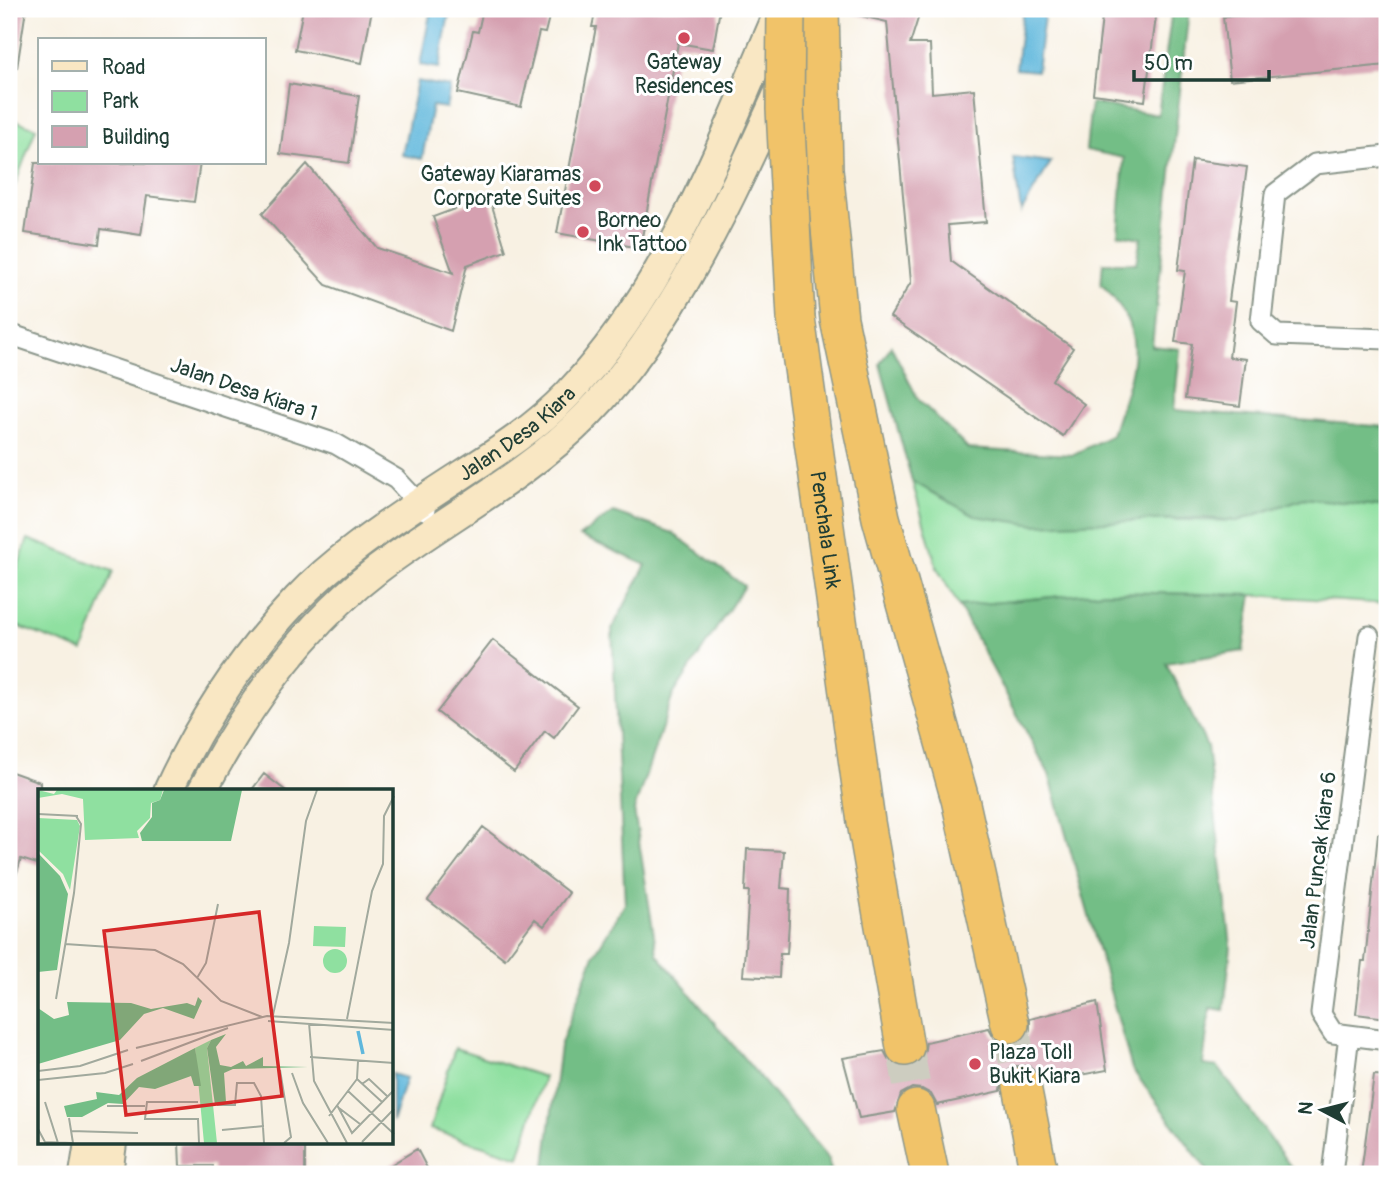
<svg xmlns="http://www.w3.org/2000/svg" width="1396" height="1183" viewBox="0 0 1396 1183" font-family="Pangolin,sans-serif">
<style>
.green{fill:#8fe0a0;stroke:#578e6a;stroke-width:2}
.forest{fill:#73be86;stroke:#497e5d;stroke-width:2}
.water{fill:#5fb7dc;stroke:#3f7a88;stroke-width:2}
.building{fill:#d5a0b0}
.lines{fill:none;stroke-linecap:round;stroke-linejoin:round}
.highway-tunnel{stroke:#cdcdc0;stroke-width:37;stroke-dasharray:37 18;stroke-linecap:butt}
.street-casing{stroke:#8c978c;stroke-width:23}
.secondary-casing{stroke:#8c978c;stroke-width:32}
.highway-casing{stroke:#8c978c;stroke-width:40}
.street{stroke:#fff;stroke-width:19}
.secondary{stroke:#f9e7c3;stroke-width:28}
.highway{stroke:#f1c369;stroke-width:37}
.highway-bridge-casing{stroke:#8c978c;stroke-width:40;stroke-linecap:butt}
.highway-bridge{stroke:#f1c369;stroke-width:37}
.poi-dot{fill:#d1495b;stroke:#fff;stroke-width:2.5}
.labels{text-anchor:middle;stroke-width:6;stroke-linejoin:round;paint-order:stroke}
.poi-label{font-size:21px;fill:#1f3d34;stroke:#fff;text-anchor:start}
.street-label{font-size:21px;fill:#1f3d34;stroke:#fff}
.inset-river{fill:none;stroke:#5fb7dc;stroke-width:3.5}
.inset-road{fill:none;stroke:#a1a99d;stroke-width:2}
.view{fill:#d62828;fill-opacity:0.15;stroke:#d62828;stroke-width:3.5}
.inset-edge{fill:none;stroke:#1f3d34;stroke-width:3.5}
</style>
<rect width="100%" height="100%" fill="#fff"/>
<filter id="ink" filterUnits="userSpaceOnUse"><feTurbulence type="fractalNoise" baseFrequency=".0143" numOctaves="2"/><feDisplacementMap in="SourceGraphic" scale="14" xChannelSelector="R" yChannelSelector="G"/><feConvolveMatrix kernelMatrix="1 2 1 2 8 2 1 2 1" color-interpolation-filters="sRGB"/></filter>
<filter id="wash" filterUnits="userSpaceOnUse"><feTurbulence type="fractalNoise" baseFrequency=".00686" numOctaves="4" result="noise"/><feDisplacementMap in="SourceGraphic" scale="28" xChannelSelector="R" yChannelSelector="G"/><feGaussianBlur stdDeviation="1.57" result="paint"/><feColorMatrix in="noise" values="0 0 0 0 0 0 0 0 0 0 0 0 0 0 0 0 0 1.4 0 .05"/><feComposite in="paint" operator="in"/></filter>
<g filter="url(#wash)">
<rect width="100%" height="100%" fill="#f8f1e3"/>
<path class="green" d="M 9,118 L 36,128 L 9,201 Z
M 912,481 L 975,516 L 1237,521 L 1304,498 L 1387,507 L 1387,604 L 1252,595 L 1104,592 L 959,606 L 937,568 Z
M 28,539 L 113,571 L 83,651 L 9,623 L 9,591 Z
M 455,1048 L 544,1077 L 519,1157 L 430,1129 Z"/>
<path class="forest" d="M 1172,9 L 1189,9 L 1152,346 L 1180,349 L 1174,410 L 1387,427 L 1387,507 L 1304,498 L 1237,521 L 1202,518 L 1036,525 L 975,516 L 912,481 L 880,364 L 891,346 L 918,399 L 968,449 L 1072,455 L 1112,435 C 1131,373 1154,336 1101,284 L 1103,263 L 1136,263 L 1141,238 L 1118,234 L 1124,158 L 1086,150 L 1091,103 L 1158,115 Z
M 613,512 L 673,533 L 744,586 L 673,695 L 634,810 L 657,954 L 828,1159 L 832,1174 L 544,1174 L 560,1046 L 594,955 L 625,904 L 612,629 L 646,565 L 580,536 Z
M 1104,592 L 1252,595 L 1243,651 L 1166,663 L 1207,746 L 1231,946 L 1224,1010 L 1210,1008 L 1203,1065 L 1218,1067 L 1296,1174 L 1210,1174 L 1132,1069 L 1049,774 L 959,606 Z"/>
<path class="water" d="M 431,9 L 450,9 L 439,68 L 420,65 Z
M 1023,9 L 1045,9 L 1037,71 L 1016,69 Z
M 417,81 L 450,87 L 446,108 L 432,106 L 422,159 L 402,155 Z
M 1013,157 L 1051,162 L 1021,212 Z
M 392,1074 L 406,1078 L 392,1122 Z"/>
<g id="blocks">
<path class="building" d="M 9,9 L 26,9 L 17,68 L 9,68 Z
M 303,9 L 372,9 L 362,63 L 295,50 Z
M 483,9 L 551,9 L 545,33 L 539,32 L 521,107 L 458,93 L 473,31 L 478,32 Z
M 596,9 L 720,9 L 713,49 L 678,43 L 640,248 L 557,233 L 596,27 L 592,27 Z
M 854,9 L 921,9 L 910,44 L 930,44 L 932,93 L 974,89 L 986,222 L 948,225 L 951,261 L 1073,348 L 1052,380 L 1084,404 L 1063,436 L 890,317 L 911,282 L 887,22 L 853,14 Z
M 1103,9 L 1157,9 L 1145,101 L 1093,94 Z
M 1304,9 L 1387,9 L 1387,65 L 1230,80 L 1223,17 Z
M 289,84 L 359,96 L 349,163 L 280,154 Z
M 1192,160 L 1247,167 L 1229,301 L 1236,302 L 1229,357 L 1246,359 L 1240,406 L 1185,399 L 1192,344 L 1175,342 L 1185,271 L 1178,270 Z
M 35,163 L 200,163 L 194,202 L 147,196 L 141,235 L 101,229 L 99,244 L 25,233 Z
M 307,164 L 377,248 L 453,273 L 433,217 L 489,196 L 506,251 L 467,265 L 451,331 L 326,285 L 262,214 Z
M 493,640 L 578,706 L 554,738 L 545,731 L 514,772 L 437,712 Z
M 9,771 L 40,782 L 40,865 L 21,859 L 12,889 L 9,889 Z
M 264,774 L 286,791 L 251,791 Z
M 483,827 L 569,893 L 544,926 L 535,919 L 505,959 L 428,900 Z
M 1378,834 L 1387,834 L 1387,1018 L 1356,1014 L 1362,961 L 1365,961 Z
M 747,849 L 784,851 L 781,888 L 790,889 L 789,921 L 787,954 L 780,954 L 779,978 L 743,976 L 749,891 L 745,891 Z
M 1097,1002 L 1107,1070 L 1043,1082 L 1038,1073 L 1029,1066 L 1017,1066 L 1009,1070 L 1002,1079 L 1001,1091 L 937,1105 L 931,1094 L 922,1089 L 912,1088 L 901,1094 L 895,1112 L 859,1118 L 843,1058 L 884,1051 L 889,1060 L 897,1066 L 909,1067 L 918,1063 L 924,1055 L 926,1042 L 989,1028 L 995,1039 L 1004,1044 L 1014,1045 L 1025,1039 L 1030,1030 L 1030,1019 Z
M 1374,1075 L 1387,1076 L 1387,1174 L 1361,1174 Z
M 179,1143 L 305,1143 L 305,1174 L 213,1174 L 213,1166 L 180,1166 Z
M 417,1149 L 430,1174 L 376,1174 Z"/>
</g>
</g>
<g filter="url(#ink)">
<use href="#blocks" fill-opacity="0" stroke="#8c978c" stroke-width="2"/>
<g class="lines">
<path class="highway-tunnel" d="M 1010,1024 L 1022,1086
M 905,1047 L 916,1109"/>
<g class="street-casing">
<path id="street" d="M 1387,156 L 1315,164 L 1275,194 L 1261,321 L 1277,335 L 1387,339
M 9,334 L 336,444 L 396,479 L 425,510
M 1369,636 L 1321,1014 L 1333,1033 L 1387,1040
M 1332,1174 L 1349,1035"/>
</g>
<g class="secondary-casing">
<g id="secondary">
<path id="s1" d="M 168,791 C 200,721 244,655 297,599 C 333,561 379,530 422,501 C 470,468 526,438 567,395 C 670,286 721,145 780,9"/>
<path d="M 202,791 C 246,708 303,626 378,569 C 447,517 526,477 587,415 C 672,328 732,196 782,85"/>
<path d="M 84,1174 L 89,1143"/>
<path d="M 108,1174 L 112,1143"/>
</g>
</g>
<g class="highway-casing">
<g id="highway">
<path d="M 820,9 L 824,169 L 839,319 L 881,518 L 960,799 L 1010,1024"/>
<path id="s2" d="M 796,318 L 866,822 L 905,1047"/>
<path d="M 1022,1086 L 1039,1174"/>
<path d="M 916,1109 L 930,1174"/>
</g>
</g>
<use href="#street" class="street"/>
<use href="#secondary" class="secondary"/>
<use href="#highway" class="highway"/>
<g class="highway-bridge-casing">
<path id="highway-bridge" d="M 786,9 L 785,109 L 796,318"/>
</g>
<use href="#highway-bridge" class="highway-bridge"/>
</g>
</g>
<g class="poi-dot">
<circle cx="684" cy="38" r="7"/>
<circle cx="595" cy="186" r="7"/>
<circle cx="583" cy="232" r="7"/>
<circle cx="975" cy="1064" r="7"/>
</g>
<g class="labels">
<g class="poi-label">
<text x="684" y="69" text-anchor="middle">Gateway<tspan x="684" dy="24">Residences</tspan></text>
<text x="581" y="181" text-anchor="end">Gateway Kiaramas<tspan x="581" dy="24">Corporate Suites</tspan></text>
<text x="597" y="227">Borneo<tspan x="597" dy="24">Ink Tattoo</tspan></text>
<text x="989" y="1059">Plaza Toll<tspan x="989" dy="24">Bukit Kiara</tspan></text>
</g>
<g class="street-label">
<text transform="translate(244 389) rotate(19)" y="7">Jalan Desa Kiara 1</text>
<text dy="7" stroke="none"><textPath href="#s1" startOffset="508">Jalan Desa Kiara</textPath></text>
<text dy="7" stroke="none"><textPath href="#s2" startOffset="214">Penchala Link</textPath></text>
<text transform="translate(1318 860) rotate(-83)" y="7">Jalan Puncak Kiara 6</text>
</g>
</g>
<g transform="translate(38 789)">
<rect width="355" height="355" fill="#f8f1e3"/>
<path d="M 0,1 L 16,5 L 19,1 L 125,1 L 122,11 L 113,14 L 112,29 L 99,42 L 101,49 L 47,51 L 45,10 L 24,5 L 0,9 ZM 0,29 L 39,31 L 42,37 L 32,101 L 25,85 L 0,61 ZM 276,137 L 308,138 L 307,158 L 275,157 ZM285 172a12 12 0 1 1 24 0a12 12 0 1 1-24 0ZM 173,251 L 169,259 L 179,354 L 166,354 L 157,259 Z" fill="#8fe0a0"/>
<path d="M 126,1 L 204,1 L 193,52 L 104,52 L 102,44 L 114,28 L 114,14 L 122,11 ZM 0,64 L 22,87 L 30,105 L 19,181 L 0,183 ZM 160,208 L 164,212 L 156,230 L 125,219 L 106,225 L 82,251 L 0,275 L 0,219 L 16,230 L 31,226 L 29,213 L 93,214 L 113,220 L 149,214 L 157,217 ZM 188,245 L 178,258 L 182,276 L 193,278 L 205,272 L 208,277 L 225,268 L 225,277 L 270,278 L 195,280 L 186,284 L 188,313 L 177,316 L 169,259 L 173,251 ZM 157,259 L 163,297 L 156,297 L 153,287 L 117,300 L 101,298 L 85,315 L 70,314 L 44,328 L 29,328 L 26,317 L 59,310 L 58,303 L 81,306 L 99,289 Z" fill="#73be86"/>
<path class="inset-river" d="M 320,242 L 325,265"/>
<path class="inset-road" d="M 0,25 L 40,27M 27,155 L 117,161 L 145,175 L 183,212 L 224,228M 159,189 L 168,174 L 180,115M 18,210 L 36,104 L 43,35 L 38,27M 235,226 L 251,154 L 268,32 L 279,1M 309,230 L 334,102 L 345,75 L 346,27 L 356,7M 230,232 L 356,241M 271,234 L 276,292 L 309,354M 98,259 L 229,227 L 356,234M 272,268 L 356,274M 103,272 L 190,239M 242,281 L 253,348 L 246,354M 0,282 L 42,277 L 90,261M 254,284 L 265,314 L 290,354M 319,290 L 344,313M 0,291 L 67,284 L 95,275M 324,295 L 331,290 L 349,307M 310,302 L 356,345M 7,313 L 20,354M 160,313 L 109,313 L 107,330 L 160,330 L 161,354M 179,316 L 197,316 L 199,294 L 216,294 L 223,307 L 226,354M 299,316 L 314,344 L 356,301M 69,317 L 107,317M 301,319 L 322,335M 291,327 L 319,290 L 320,272M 31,329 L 35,354M 0,340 L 7,353 L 34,354M 184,341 L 226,337M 33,342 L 100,344M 324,353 L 356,320"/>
<path class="view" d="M 221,123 L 244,307 L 88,326 L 66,142 Z"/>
<rect width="355" height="355" class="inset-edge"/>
</g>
<rect width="1396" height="1183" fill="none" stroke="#fff" stroke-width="35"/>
<rect x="38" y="38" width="228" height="126" fill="#ffffff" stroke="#a5b1ae" stroke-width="2"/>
<rect x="52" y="61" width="35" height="10" fill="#f9e7c3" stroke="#a5b1ae" stroke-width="2"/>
<text x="102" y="74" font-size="21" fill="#1f3d34">Road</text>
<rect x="52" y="91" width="35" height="21" fill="#8fe0a0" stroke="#a5b1ae" stroke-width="2"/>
<text x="102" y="108" font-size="21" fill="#1f3d34">Park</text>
<rect x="52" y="126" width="35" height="21" fill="#d5a0b0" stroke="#a5b1ae" stroke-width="2"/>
<text x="102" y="144" font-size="21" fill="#1f3d34">Building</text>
<g transform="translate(1322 1110) rotate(277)" stroke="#ffffff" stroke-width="5" paint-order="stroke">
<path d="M0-5L12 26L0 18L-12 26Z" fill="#1f3d34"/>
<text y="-10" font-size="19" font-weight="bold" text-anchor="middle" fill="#1f3d34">N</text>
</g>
<path d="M1134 70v10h135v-10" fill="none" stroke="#1f3d34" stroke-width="3.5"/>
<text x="1144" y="70" font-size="21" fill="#1f3d34" stroke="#ffffff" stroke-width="5" paint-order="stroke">50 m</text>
</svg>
